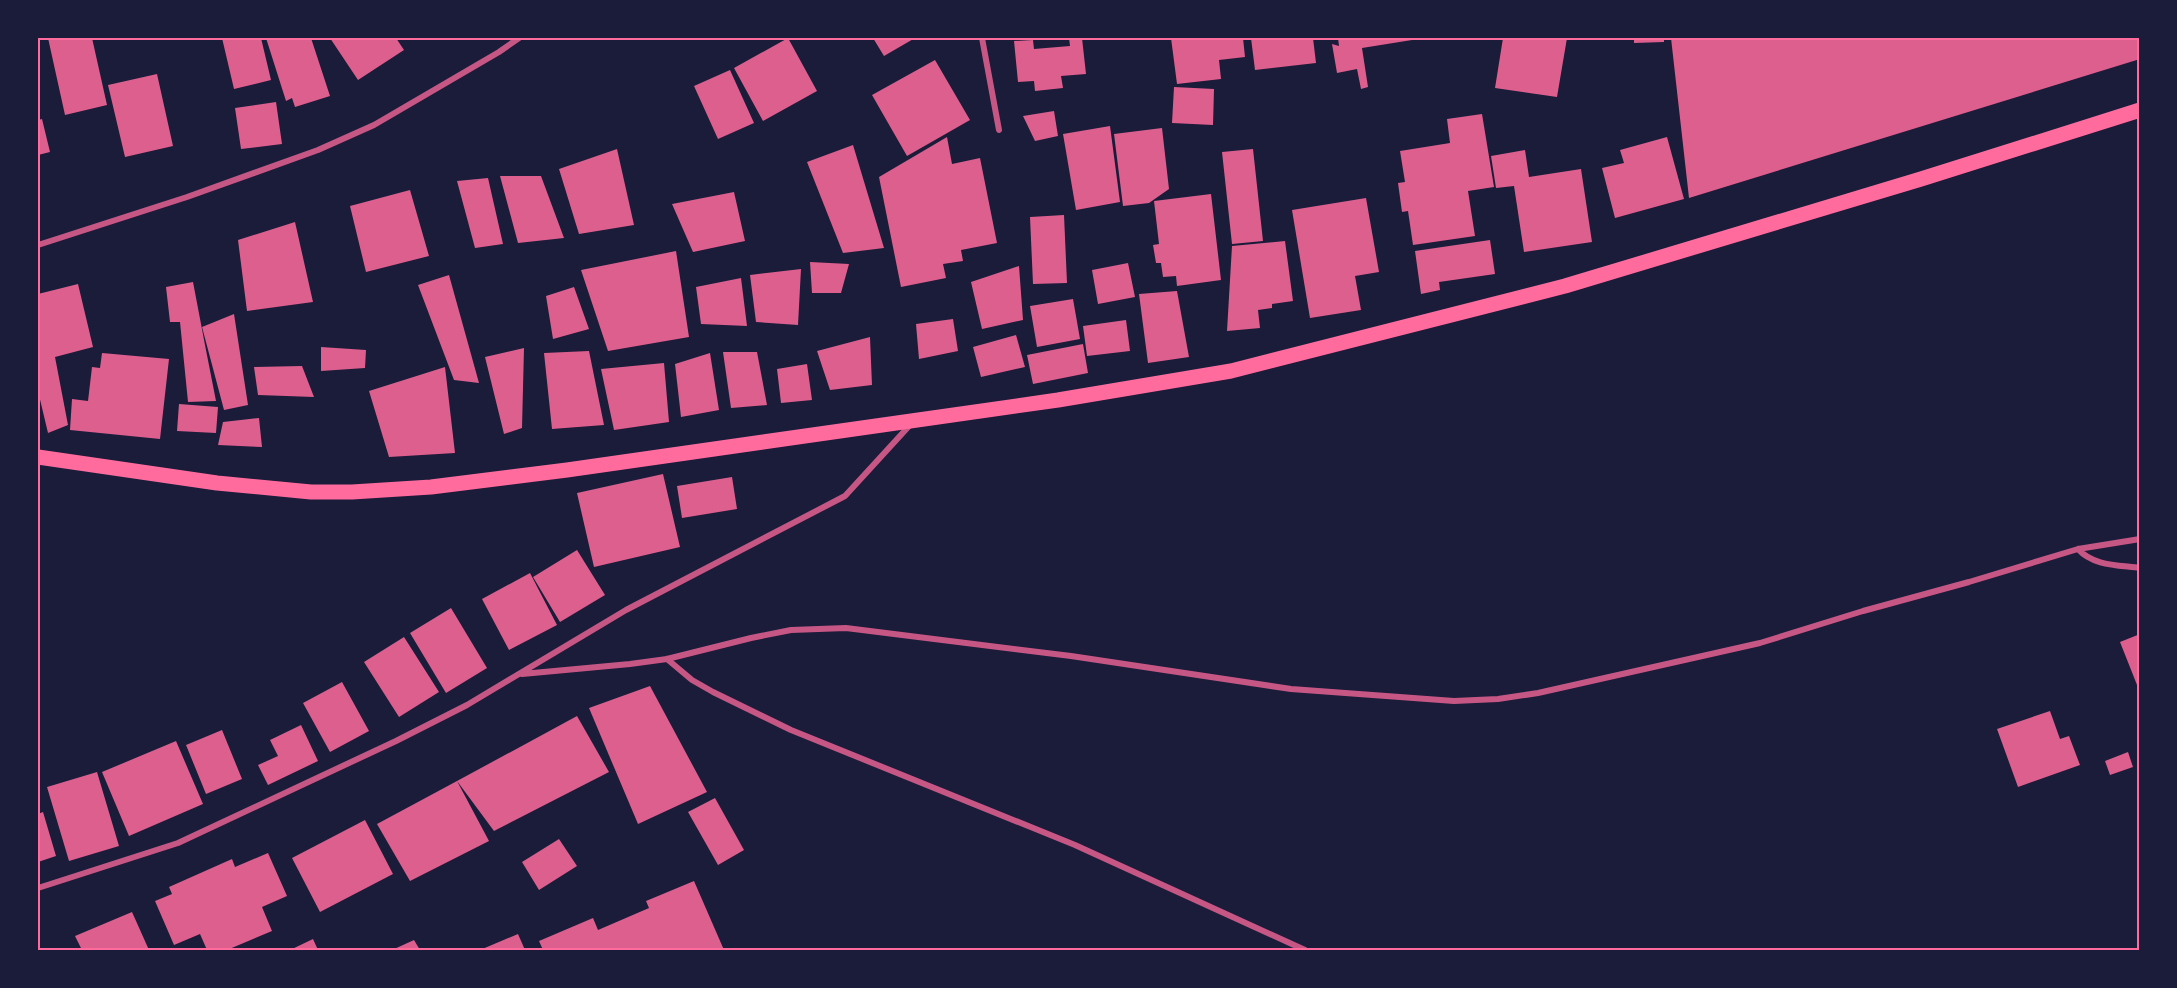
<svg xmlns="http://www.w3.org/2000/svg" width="2177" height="988" viewBox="0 0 2177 988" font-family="'Noto Sans',sans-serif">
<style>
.building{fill:#dd5f8e}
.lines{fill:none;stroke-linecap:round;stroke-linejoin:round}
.minor{stroke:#c65784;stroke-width:6}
.primary{stroke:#ff6b9d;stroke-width:15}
.neatline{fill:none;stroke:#ff6b9d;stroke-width:2}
</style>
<rect width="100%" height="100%" fill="#1b1b3a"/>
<path class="building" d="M 48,38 L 92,38 L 107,105 L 65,115 Z
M 222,38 L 261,38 L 271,80 L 234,89 Z
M 266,38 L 311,38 L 330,96 L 295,107 L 292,98 L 286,101 Z
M 330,38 L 396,38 L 404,50 L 358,80 Z
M 788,38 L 817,91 L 763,121 L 734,68 Z
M 873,38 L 915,38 L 884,56 Z
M 1069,38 L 1082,38 L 1086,74 L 1061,76 L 1063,88 L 1035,91 L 1034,81 L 1018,82 L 1014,41 L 1033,40 L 1034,49 L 1070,46 Z
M 1171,38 L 1243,38 L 1245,57 L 1219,60 L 1221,79 L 1177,84 Z
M 1251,38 L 1313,38 L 1316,63 L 1255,70 Z
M 1338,38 L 1411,38 L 1412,40 L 1362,48 L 1368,87 L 1361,89 L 1357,69 L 1337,73 L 1332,44 L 1339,46 Z
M 1503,38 L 1567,38 L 1557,97 L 1495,88 Z
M 1634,38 L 1664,38 L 1664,42 L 1634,43 Z
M 1671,38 L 2140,38 L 2140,59 L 1689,198 Z
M 935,60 L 970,120 L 907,156 L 872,95 Z
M 730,70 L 754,123 L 718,139 L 694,86 Z
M 157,74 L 173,146 L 125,157 L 108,85 Z
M 1174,87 L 1214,89 L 1213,125 L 1172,123 Z
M 276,102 L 282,144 L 241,149 L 235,108 Z
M 1054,111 L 1058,136 L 1035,141 L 1023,116 Z
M 1482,114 L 1494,187 L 1468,191 L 1475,236 L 1413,245 L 1408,211 L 1402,212 L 1398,183 L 1405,182 L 1400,151 L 1450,143 L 1447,119 Z
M 42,119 L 50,152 L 38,155 L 38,120 Z
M 1110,126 L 1120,202 L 1076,210 L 1063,134 Z
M 1162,128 L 1169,189 L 1149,203 L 1123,206 L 1114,134 Z
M 947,137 L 952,164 L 980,158 L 997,243 L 961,250 L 963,261 L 943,264 L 946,278 L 901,287 L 879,177 Z
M 1667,137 L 1684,199 L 1615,218 L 1602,168 L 1624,163 L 1620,150 Z
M 853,145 L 884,248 L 843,253 L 807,162 Z
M 617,149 L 634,225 L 579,234 L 559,169 Z
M 1253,149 L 1263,241 L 1232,244 L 1222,152 Z
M 1525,150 L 1529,177 L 1581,169 L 1592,242 L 1524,252 L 1514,186 L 1496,188 L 1491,156 Z
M 500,176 L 541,176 L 564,238 L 518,243 Z
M 488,178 L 503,244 L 475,248 L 457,181 Z
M 410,190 L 429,256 L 366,272 L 350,206 Z
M 734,192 L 745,241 L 693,252 L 672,204 Z
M 1211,194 L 1221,280 L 1177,286 L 1176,276 L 1163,277 L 1161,263 L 1156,263 L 1153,245 L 1159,244 L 1154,201 Z
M 1366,198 L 1379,272 L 1355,276 L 1361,310 L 1310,318 L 1292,210 Z
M 1064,215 L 1067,283 L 1033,284 L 1030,217 Z
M 295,222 L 313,302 L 247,311 L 238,240 Z
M 1490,240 L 1495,274 L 1439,282 L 1440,290 L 1421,294 L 1415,251 Z
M 1285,241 L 1293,301 L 1272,304 L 1272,308 L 1258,310 L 1260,328 L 1227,331 L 1232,246 Z
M 676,251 L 689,337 L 608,351 L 581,270 Z
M 810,262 L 849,264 L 841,293 L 812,293 Z
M 1128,263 L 1135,297 L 1098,304 L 1092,270 Z
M 1019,266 L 1023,320 L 982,329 L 971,282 Z
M 801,269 L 798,325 L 756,322 L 750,275 Z
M 449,275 L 479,383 L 454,380 L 418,285 Z
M 741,278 L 747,326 L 701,324 L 696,287 Z
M 193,282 L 205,345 L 216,401 L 188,402 L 180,322 L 170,322 L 166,287 Z
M 78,284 L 93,347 L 55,357 L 68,425 L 48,433 L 38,391 L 38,294 Z
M 574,287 L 589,329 L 553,339 L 546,296 Z
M 1177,291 L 1189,357 L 1148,363 L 1139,294 Z
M 1073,299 L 1080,339 L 1037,347 L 1030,306 Z
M 234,314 L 248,405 L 224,410 L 202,327 Z
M 953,319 L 958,351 L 919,359 L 916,324 Z
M 1126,320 L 1130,351 L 1087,356 L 1083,326 Z
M 1016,335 L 1025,367 L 981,377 L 973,347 Z
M 870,337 L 872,385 L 830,390 L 817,351 Z
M 1083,344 L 1088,373 L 1033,384 L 1027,355 Z
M 321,347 L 366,350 L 365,368 L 321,371 Z
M 524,348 L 522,428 L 504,434 L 485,357 Z
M 589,351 L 604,425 L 552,429 L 544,353 Z
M 723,352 L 757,352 L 767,405 L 731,408 Z
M 102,353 L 169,359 L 160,439 L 70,430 L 72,399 L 88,401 L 92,367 L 100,368 Z
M 710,353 L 719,410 L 681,417 L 675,364 Z
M 664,363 L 669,422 L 614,430 L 601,369 Z
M 807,364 L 812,400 L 781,403 L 777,369 Z
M 302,366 L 314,397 L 258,395 L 254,367 Z
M 445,367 L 455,453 L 389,457 L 369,391 Z
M 179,404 L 218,407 L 216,433 L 177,431 Z
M 259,418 L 262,447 L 218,445 L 223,422 Z
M 663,474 L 680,547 L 594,567 L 577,493 Z
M 732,477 L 737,509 L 682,518 L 677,486 Z
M 577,550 L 605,595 L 560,622 L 533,577 Z
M 530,573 L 557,625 L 509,650 L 482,599 Z
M 451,608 L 487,668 L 446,693 L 410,633 Z
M 2140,634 L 2140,690 L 2139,690 L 2120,642 Z
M 404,637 L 439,692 L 399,717 L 364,662 Z
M 342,682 L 369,731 L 330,752 L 303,703 Z
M 650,686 L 707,792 L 638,824 L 589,708 Z
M 2050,711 L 2060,739 L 2069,736 L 2080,765 L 2018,787 L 1997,729 Z
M 577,716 L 609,772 L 494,831 L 457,781 Z
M 301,725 L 318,761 L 268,785 L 258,765 L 278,756 L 270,740 Z
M 222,730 L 242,779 L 206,794 L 186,745 Z
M 176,741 L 203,804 L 129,836 L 102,772 Z
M 2128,752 L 2133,767 L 2110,775 L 2105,761 Z
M 97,772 L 119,846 L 69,861 L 47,787 Z
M 457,781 L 489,841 L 410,881 L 377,824 Z
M 715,798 L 744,850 L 718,865 L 688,812 Z
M 43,812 L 56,856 L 38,862 L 38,814 Z
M 365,820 L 393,874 L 320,912 L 292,858 Z
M 559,839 L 577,866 L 539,890 L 522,862 Z
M 268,853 L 287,896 L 262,907 L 272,931 L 227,950 L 207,950 L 200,934 L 174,945 L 155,901 L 172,894 L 169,887 L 232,859 L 235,867 Z
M 694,881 L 724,950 L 543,950 L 539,941 L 593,918 L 598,930 L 649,908 L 646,901 Z
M 132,912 L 149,950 L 82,950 L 75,936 Z
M 518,934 L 525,950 L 480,950 Z
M 313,939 L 318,950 L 290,950 Z
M 414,940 L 420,950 L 392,950 Z"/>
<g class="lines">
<path class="minor" d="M 982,38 L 999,130
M 38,245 L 187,197 L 318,150 L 374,125 L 499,52 L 519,38
M 2078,549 C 2093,566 2118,565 2140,568
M 667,659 L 692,680 L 713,692 L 791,730 L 1075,845 L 1305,950
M 522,674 L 630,664 L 667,659 L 751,638 L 791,630 L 846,628 L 1071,656 L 1291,689 L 1454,701 L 1498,699 L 1538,693 L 1760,643 L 1863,611 L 1969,582 L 2078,549 L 2140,539
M 38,888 L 178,843 L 396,741 L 467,705 L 626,610 L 845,496 L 910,425"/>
<path class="primary" d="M 38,457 L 217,483 L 311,492 L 352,492 L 431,487 L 567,470 L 1058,400 L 1231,371 L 1565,286 L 1921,179 L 2140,110"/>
</g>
<rect width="2177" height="988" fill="none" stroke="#1b1b3a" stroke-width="78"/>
<rect x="39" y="39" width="2099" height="910" class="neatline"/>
</svg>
